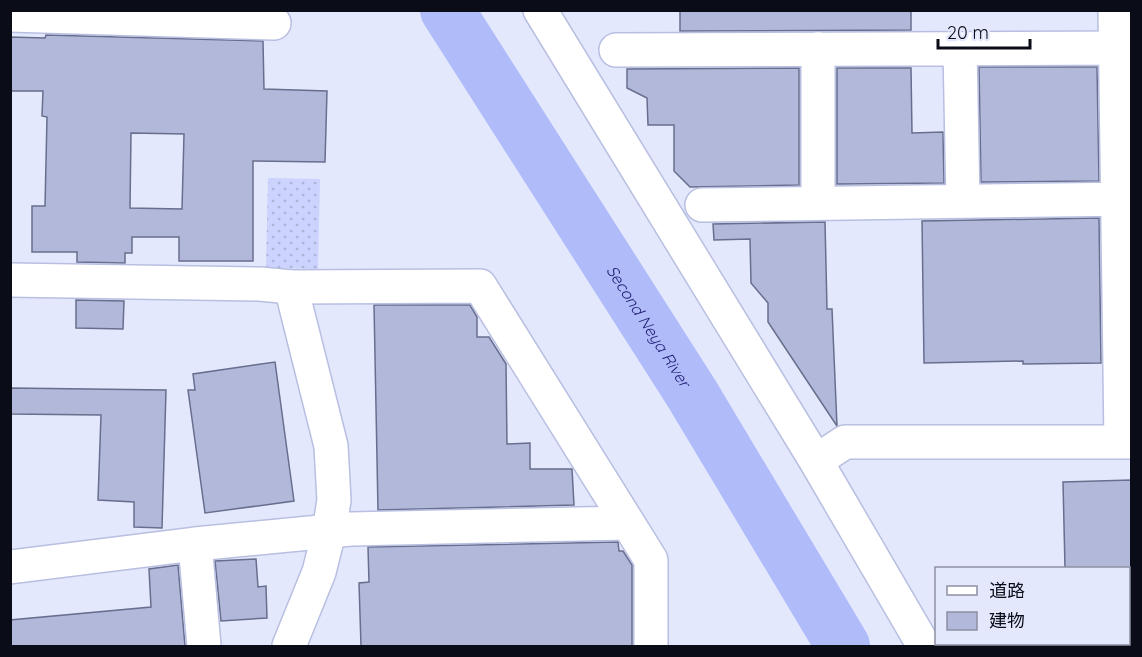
<svg xmlns="http://www.w3.org/2000/svg" width="1142" height="657" viewBox="0 0 1142 657" font-family="Quicksand,'Noto Sans JP',sans-serif">
<style>
.grass{fill:url(#grass-dots)}
.lines{fill:none;stroke-linecap:round;stroke-linejoin:round}
.river{stroke:#b0bcfa;stroke-width:54}
.building{fill:#b1b8da;stroke:#686e8d;stroke-width:1.5;fill-rule:evenodd}
.street-casing{stroke:#b8bfe1;stroke-width:36}
.secondary-casing{stroke:#b8bfe1;stroke-width:36}
.street{stroke:#fff;stroke-width:33}
.secondary{stroke:#fff;stroke-width:33}
.labels{text-anchor:middle;stroke-width:5;stroke-linejoin:round;paint-order:stroke}
.water-label{font-size:16px;font-style:italic;fill:#221e74;stroke:#e4e8fd}
</style>
<defs>
<pattern id="grass-dots" width="8" height="8" patternUnits="userSpaceOnUse" patternTransform="scale(1.5)"><rect width="8" height="8" fill="#cbd3fe"/><path d="M2 2h.1M6 6h.1" fill="none" stroke="#adb4d9" stroke-width="1.8" stroke-linecap="round"/></pattern>
</defs>
<rect width="100%" height="100%" fill="#e4e8fd"/>
<path class="grass" d="M 268,178 L 320,179 L 318,269 L 266,268 Z"/>
<g class="lines">
<path class="river" id="s1" d="M 447,10 L 692,394 L 843,646"/>
</g>
<path class="building" d="M 680,10 L 911,10 L 911,30 L 680,31 Z
M 46,35 L 263,41 L 264,89 L 327,91 L 325,162 L 253,161 L 253,261 L 179,261 L 179,237 L 132,237 L 132,253 L 125,253 L 125,263 L 77,262 L 77,252 L 32,252 L 32,206 L 45,206 L 47,117 L 42,116 L 43,91 L 10,91 L 10,37 L 45,38 ZM 131,133 L 184,134 L 182,209 L 130,208 Z
M 979,67 L 1097,67 L 1099,181 L 981,182 Z
M 799,68 L 799,185 L 690,187 L 674,171 L 674,125 L 648,125 L 647,98 L 627,88 L 627,69 Z
M 837,68 L 911,68 L 912,133 L 943,132 L 944,183 L 837,184 Z
M 1099,218 L 1101,363 L 1023,364 L 1023,361 L 924,363 L 922,221 Z
M 825,222 L 827,309 L 832,309 L 837,426 L 768,322 L 768,303 L 751,283 L 750,239 L 714,240 L 713,224 Z
M 76,300 L 124,301 L 123,329 L 76,328 Z
M 374,305 L 470,305 L 477,317 L 477,337 L 489,337 L 506,364 L 507,444 L 530,443 L 530,469 L 572,469 L 574,505 L 378,510 Z
M 275,362 L 294,501 L 205,513 L 188,390 L 195,390 L 193,374 Z
M 10,388 L 166,390 L 162,528 L 134,527 L 134,502 L 98,500 L 101,415 L 10,414 Z
M 1131,480 L 1131,568 L 1065,568 L 1063,482 Z
M 618,542 L 619,551 L 623,551 L 632,565 L 632,646 L 361,646 L 359,583 L 369,582 L 368,547 Z
M 256,559 L 258,587 L 266,586 L 267,618 L 221,621 L 215,561 Z
M 178,565 L 185,646 L 10,646 L 10,620 L 151,607 L 149,569 Z"/>
<g class="lines">
<g class="street-casing">
<path id="street" d="M 540,10 L 816,461 L 924,646
M 1115,10 L 1121,442
M 10,15 L 274,23
M 818,49 L 818,203
M 960,49 L 963,201
M 616,50 L 1132,48
M 702,205 L 1132,199
M 10,280 L 260,284 L 291,287 L 480,286 L 651,560 L 651,646
M 816,461 L 845,442 L 1132,442
M 195,544 L 204,646
M 10,567 L 195,544 L 351,529 L 627,523"/>
</g>
<g class="secondary-casing">
<path id="secondary" d="M 289,646 L 319,572 L 329,532 L 334,500 L 331,446 L 291,287"/>
</g>
<use href="#street" class="street"/>
<use href="#secondary" class="secondary"/>
</g>
<g class="labels">
<g class="water-label">
<text dy="6" stroke="none"><textPath href="#s1" startOffset="375">Second Neya River</textPath></text>
</g>
</g>
<rect width="1142" height="657" fill="none" stroke="#0a0c17" stroke-width="24"/>
<rect x="935" y="567" width="195" height="78" fill="#e4e8fd" stroke="#8d90a1" stroke-width="1.5"/>
<rect x="947" y="586" width="30" height="9" fill="#ffffff" stroke="#8d90a1" stroke-width="1.5"/>
<text x="989" y="597" font-size="18" fill="#0a0c17">道路</text>
<rect x="947" y="612" width="30" height="18" fill="#b1b8da" stroke="#8d90a1" stroke-width="1.5"/>
<text x="989" y="627" font-size="18" fill="#0a0c17">建物</text>
<path d="M938 39v9h92v-9" fill="none" stroke="#0a0c17" stroke-width="3"/>
<text x="947" y="39" font-size="18" fill="#0a0c17" stroke="#e4e8fd" stroke-width="4.5" paint-order="stroke">20 m</text>
</svg>
